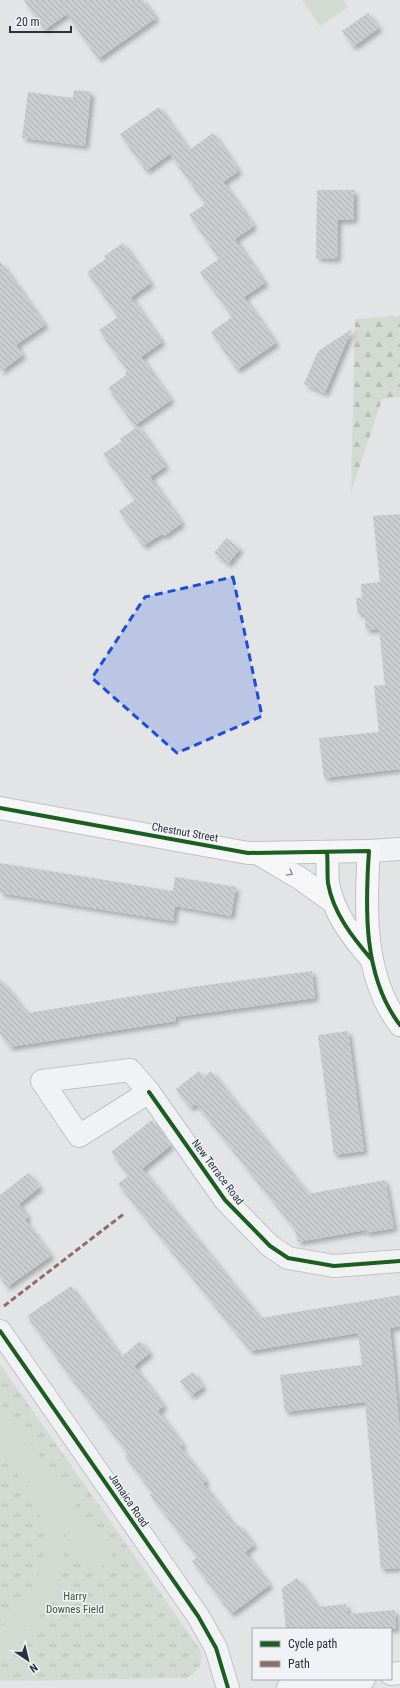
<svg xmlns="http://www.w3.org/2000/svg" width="400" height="1688" viewBox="0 0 400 1688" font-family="'Roboto Condensed',sans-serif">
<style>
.forest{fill:url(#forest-firs)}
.park{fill:url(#park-tufts)}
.pitch{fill:#d3dad2}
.building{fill:url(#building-back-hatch);filter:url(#shadow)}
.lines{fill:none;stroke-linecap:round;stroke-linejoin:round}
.minor-casing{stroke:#c0c2c4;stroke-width:24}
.major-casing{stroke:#bfc1c4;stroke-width:24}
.minor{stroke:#f1f2f4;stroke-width:22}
.major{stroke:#f6f6f6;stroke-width:22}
.quiet{stroke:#8d6e63;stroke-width:3;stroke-dasharray:6 3;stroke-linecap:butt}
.cycleway-casing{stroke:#f0f2f6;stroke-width:6}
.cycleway{stroke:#1b5e20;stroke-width:4}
.oneway{stroke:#90949a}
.marked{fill:#1d4ed8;fill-opacity:0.2;stroke:#1d4ed8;stroke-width:3;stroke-dasharray:8 5;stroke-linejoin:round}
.labels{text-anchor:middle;stroke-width:3;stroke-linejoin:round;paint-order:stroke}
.street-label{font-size:11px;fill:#2a323e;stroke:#f0f2f6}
.park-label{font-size:11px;fill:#405939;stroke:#f0f2f6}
</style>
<defs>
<pattern id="forest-firs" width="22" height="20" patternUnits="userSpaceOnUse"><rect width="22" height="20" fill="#d3dad2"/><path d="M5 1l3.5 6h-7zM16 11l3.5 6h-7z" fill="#b5bcb5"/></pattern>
<pattern id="park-tufts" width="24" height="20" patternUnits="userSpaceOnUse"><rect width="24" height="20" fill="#d3dad2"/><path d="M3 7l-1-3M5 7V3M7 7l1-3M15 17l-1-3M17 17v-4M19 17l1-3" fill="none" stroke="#b5bcb5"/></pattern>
<pattern id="building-back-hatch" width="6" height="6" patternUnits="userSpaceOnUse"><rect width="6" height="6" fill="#caccce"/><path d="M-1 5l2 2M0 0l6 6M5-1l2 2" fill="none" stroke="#aeb0b2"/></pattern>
<filter id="shadow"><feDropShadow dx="3.5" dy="3.5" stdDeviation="2" flood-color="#0004"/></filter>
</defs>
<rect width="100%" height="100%" fill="#e2e4e6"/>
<path class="forest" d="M 400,316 L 400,397 L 382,399 L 351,493 L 355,319 Z"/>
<path class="park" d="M 0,1364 L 199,1648 C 205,1661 199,1671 187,1678 L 0,1681 Z"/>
<path class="pitch" d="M 302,0 L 343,0 L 348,7 L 320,26 Z
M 0,1402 L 114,1558 L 92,1573 L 64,1533 C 64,1540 65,1548 64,1555 C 58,1595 36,1632 0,1651 L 0,1628 C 45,1592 58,1538 28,1488 C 22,1478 2,1458 0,1448 C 0,1438 0,1414 0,1402 Z"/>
<path class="building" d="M 24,0 L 143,0 L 156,18 L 98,59 L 67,14 L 44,30 Z
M 368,13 L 379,28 L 353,47 L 342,31 Z
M 74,90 L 91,92 L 85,146 L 22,138 L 28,92 L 73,98 Z
M 159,107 L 189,150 L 213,133 L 239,171 L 223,182 L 254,226 L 235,239 L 265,283 L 244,297 L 276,343 L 237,370 L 211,332 L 232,317 L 200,272 L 219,259 L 189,215 L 205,204 L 170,154 L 146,171 L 120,134 Z
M 317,190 L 354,190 L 354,220 L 338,220 L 337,259 L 316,258 Z
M 123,243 L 151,283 L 131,297 L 162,342 L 141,357 L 171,400 L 134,426 L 108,388 L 126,375 L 125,373 L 127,371 L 99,330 L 118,317 L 87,272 L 106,259 L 104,256 Z
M 0,261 L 45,325 L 16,345 L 23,355 L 0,372 Z
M 352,329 L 325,393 L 304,384 L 318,351 Z
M 138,426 L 166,466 L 150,477 L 182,523 L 164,536 L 162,534 L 143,546 L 119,511 L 135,500 L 103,454 L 122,441 L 120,439 Z
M 400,514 L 400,769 L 324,778 L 319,738 L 379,732 L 374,686 L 385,685 L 379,629 L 366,630 L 364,614 L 358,614 L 356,598 L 362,598 L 361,584 L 380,582 L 373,516 Z
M 226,538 L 240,549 L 228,564 L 214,553 Z
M 0,863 L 173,891 L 175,877 L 236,887 L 231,916 L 175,906 L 173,921 L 0,893 Z
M 312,971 L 315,998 L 175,1017 L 176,1021 L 10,1047 L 0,1034 L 0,979 L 27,1013 L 192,987 Z
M 348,1031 L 364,1151 L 334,1155 L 318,1035 Z
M 199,1071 L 204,1077 L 211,1071 L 308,1194 L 385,1180 L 394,1228 L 366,1233 L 366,1230 L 298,1242 L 295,1230 L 196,1104 L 190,1108 L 176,1089 Z
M 152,1120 L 171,1145 L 142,1169 L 260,1318 L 400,1295 L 400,1326 L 390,1328 L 400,1431 L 400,1568 L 381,1569 L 365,1402 L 285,1412 L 280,1375 L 362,1365 L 358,1333 L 250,1351 L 118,1184 L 128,1176 L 111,1152 Z
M 28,1173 L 40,1187 L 19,1204 L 28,1217 L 25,1220 L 51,1256 L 7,1287 L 0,1277 L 0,1195 Z
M 71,1286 L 121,1357 L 140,1341 L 150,1353 L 134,1366 L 164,1406 L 158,1411 L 183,1445 L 180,1447 L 206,1481 L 203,1484 L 236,1527 L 239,1525 L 254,1545 L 245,1552 L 270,1585 L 231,1614 L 192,1561 L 197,1557 L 150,1495 L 152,1493 L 125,1456 L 128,1454 L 67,1373 L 27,1316 Z
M 193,1372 L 203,1387 L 191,1396 L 180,1381 Z
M 297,1578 L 318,1607 L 346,1604 L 348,1614 L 395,1610 L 396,1629 L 286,1629 L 282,1588 Z"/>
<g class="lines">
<g class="minor-casing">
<path id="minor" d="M 369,851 L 400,849
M 130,1070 L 149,1092 L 79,1136 L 42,1081 Z
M 149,1092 L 225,1200 L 270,1246 L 288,1258 L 334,1266 L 400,1261
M 0,1331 L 198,1616 L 216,1648 L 228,1688
M 391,1674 L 400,1673
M 288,1688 L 364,1679"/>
</g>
<g class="major-casing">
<path id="major" d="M 0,808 L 248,853 L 369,851 C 365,908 363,977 400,1025
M 327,852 C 328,862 327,873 328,883 C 333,913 353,938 372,960
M 257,853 L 301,879 L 333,902"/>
</g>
<use href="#minor" class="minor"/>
<use href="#major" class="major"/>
<path class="quiet" d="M 4,1306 L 125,1213"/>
<g class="cycleway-casing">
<path id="cycleway" d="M 0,808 L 248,853 L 369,851 C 365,908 363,977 400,1025
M 327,852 C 328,862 327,873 328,883 C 333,913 353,938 372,960
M 149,1092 L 225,1200 L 270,1246 L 288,1258 L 334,1266 L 400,1261
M 0,1331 L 198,1616 L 216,1648 L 228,1688"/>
</g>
<use href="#cycleway" class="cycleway"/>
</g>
<defs><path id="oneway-chevron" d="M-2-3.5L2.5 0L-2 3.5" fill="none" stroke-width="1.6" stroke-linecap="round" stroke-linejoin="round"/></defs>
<use class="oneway" href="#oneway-chevron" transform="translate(290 873) rotate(31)"/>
<path class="marked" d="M 233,577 L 262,716 L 177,753 L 92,678 L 145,597 Z"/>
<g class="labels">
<g class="street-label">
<text transform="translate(185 832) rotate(10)" y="4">Chestnut Street</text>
<text transform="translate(218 1172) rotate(53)" y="4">New Terrace Road</text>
<text transform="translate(129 1500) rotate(56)" y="4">Jamaica Road</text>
</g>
<g class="park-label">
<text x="75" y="1600">Harry<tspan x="75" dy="13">Downes Field</tspan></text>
</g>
</g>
<rect x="252" y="1628" width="140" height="52" fill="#f0f2f6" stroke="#a1a5ac"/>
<rect x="260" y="1641" width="20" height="6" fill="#1b5e20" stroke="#a1a5ac"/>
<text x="288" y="1648" font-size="12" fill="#2a323e">Cycle path</text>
<rect x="260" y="1661" width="20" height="6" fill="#8d6e63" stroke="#a1a5ac"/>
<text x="288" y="1668" font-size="12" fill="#2a323e">Path</text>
<g transform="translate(28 1660) rotate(145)" stroke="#f0f2f6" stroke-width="3" paint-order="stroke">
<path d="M0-3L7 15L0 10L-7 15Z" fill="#2a323e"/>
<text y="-6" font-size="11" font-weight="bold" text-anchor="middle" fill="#2a323e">N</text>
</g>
<path d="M10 26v6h61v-6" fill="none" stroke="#2a323e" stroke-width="2"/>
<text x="16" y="26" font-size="12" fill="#2a323e" stroke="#f0f2f6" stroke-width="3" paint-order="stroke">20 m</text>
</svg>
